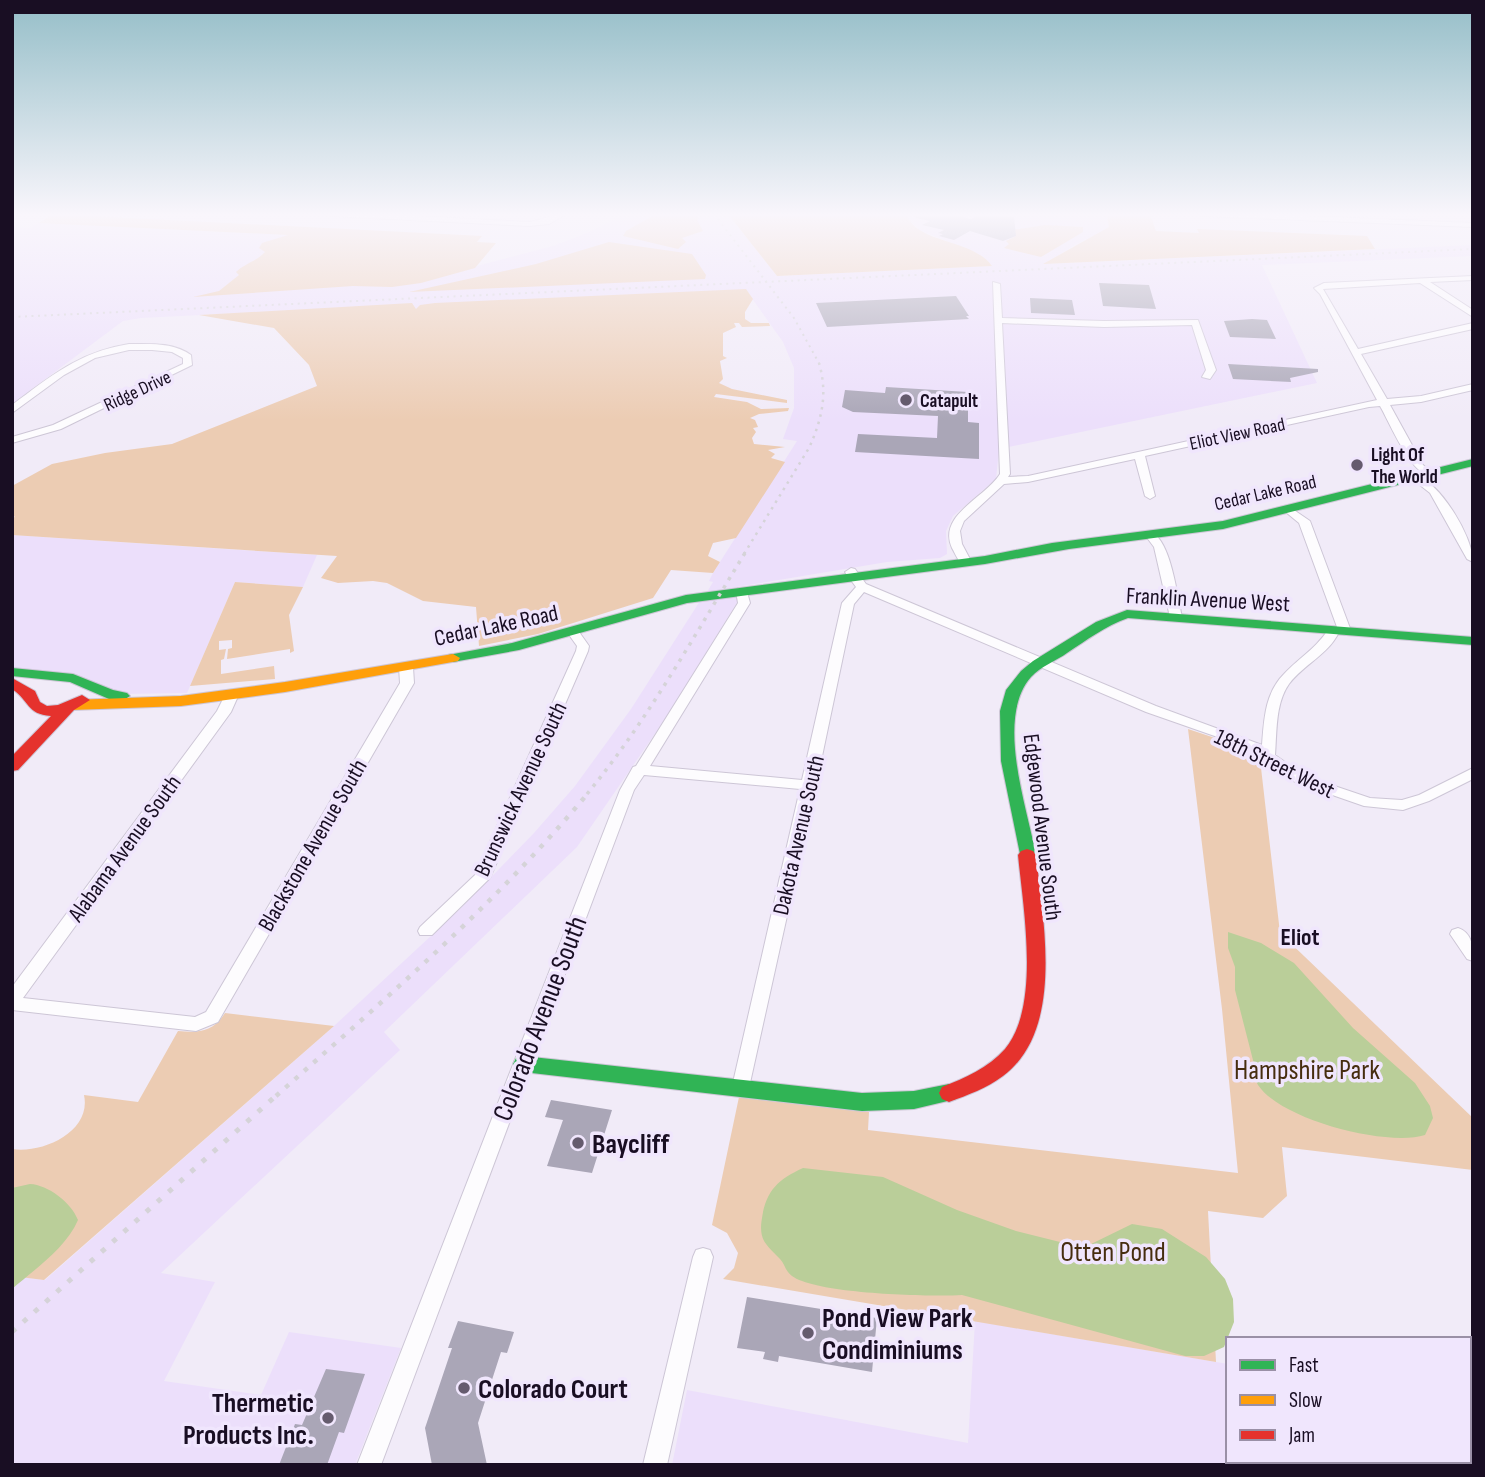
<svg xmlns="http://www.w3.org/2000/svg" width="1485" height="1477" viewBox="0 0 1485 1477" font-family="'Sofia Sans Condensed',sans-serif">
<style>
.built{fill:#ecdffb}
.green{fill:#ecccb3}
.water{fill:#bace99}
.building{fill:#aaa6b7}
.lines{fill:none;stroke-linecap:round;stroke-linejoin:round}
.street-casing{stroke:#cdc6d6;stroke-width:2}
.fast-casing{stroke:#cdc6d6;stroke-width:2}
.slow-casing{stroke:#cdc6d6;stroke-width:2}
.jam-casing{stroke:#cdc6d6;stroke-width:2}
.street{fill:#fdfcfe;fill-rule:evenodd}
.fast{fill:#30b455;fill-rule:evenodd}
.slow{fill:#ff9f0a;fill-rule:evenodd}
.jam{fill:#e5322d;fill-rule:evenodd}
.rail-far4{stroke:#d5d3d8;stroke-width:2;stroke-dasharray:2 4.5;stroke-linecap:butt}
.rail-far3{stroke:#d5d3d8;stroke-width:2.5;stroke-dasharray:2.5 5;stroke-linecap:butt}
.rail-far2{stroke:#d5d3d8;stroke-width:3.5;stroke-dasharray:3.5 6;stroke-linecap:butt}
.rail-far1{stroke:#d5d3d8;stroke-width:4.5;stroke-dasharray:4.5 8;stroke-linecap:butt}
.rail{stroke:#d5d3d8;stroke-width:5;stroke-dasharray:5 10;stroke-linecap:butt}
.poi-dot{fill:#655b6e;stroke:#f0e6fd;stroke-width:2.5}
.labels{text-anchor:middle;stroke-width:7;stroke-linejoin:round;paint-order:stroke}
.far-street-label{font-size:19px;fill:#190e23;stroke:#f0e6fd}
.far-poi-label{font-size:19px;font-weight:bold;fill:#190e23;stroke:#f0e6fd;text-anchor:start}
.street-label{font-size:23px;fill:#190e23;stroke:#f0e6fd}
.neighbourhood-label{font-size:24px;font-weight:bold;fill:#190e23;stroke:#f0e6fd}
.near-street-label{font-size:28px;fill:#190e23;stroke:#f0e6fd}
.near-park-label{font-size:28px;fill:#462d0f;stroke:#f0e6fd}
.near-poi-label{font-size:28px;font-weight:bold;fill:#190e23;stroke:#f0e6fd;text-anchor:start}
</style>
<rect width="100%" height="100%" fill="#f1ebf8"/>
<path class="built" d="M 625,214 L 728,214 L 777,276 L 992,266 L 982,256 L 920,230 L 907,216 L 900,214 L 1107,214 L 1109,227 L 1104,231 L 1076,244 L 1045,264 L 1473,245 L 1473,256 L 1262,265 L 1317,383 L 999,449 L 996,479 L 953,516 L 946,531 L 947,554 L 940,558 L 887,562 L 707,592 L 713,582 L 709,581 L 713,573 L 797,441 L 783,439 L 794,408 L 794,368 L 783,342 L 746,290 L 631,455 L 359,398 L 262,312 L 141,318 L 123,321 L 12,404 L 12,227 L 30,228 L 39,223 L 289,235 L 221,290 L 446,274 L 553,246 L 587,233 Z
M 12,535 L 317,555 L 303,587 L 235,582 L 187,693 L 121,694 L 12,669 Z
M 737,597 L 738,601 L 663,722 L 577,847 L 384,1032 L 400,1050 L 161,1273 L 215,1282 L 164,1381 L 261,1395 L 289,1332 L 401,1348 L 355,1465 L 12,1465 L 12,1276 L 45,1280 L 334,1026 L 461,908 L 534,833 L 575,786 L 631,709 L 700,601 Z
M 975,1321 L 1228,1364 L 1228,1461 L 1280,1461 L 1280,1465 L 672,1465 L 687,1390 L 968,1443 Z"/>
<path class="green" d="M 53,214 L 482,236 L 477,242 L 496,243 L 475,268 L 421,283 L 392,287 L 353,286 L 193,297 L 219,291 L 239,275 L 236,272 C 245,263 257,261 265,252 L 259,248 L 262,243 L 288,235 L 39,223 Z
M 656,214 L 694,215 L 699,218 L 697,220 L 703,231 L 682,238 L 686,242 L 678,249 L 623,236 L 626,231 Z
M 728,214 L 900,214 L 907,216 C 919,244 973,239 992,266 L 777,276 Z
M 1107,214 L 1150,214 L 1156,231 L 1199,233 L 1197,229 L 1367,236 L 1375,249 L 1043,264 L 1109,227 Z
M 1045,225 L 1083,227 L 1083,232 L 1041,257 L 1004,248 L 1009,244 L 1006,241 L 1016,236 L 1012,230 Z
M 609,242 L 692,254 L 706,275 L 705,279 L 409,292 L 536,264 Z
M 746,289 L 753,299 L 745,312 L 745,319 L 751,323 L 769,323 L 770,326 L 742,327 L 739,323 L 734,323 L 736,327 L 723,333 L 723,356 L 727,358 L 720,361 L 723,379 L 719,383 L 732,389 L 787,400 L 787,403 L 716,394 L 714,397 L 747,402 L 761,409 L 789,408 L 788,411 L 759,414 L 750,418 L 755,420 L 758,427 L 753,428 L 756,432 L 752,438 L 754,444 L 785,447 L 768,450 L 775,454 L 771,458 L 785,462 L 736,538 L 713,543 L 708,556 L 720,562 L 713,573 L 671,570 L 653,598 L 538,634 L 479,646 L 476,607 L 423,601 L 387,583 L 373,581 L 338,583 L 321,578 L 337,556 L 12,535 L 12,518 L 15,517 L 12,514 L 12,486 L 52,464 L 105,453 L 172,444 L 317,386 L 309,365 L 274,328 L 199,315 L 412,303 L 416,309 L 420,305 L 435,303 Z
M 235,582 L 303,587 L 289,615 L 294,651 L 290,653 L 290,649 L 227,659 L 228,649 L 232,648 L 232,640 L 219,641 L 219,650 L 226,649 L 224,659 L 221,660 L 221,674 L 274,666 L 275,679 L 190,686 Z
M 1188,729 L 1227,742 L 1260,759 L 1280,933 L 1473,1118 L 1473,1170 L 1282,1147 L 1287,1196 L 1263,1218 L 1208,1211 L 1216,1362 L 723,1279 L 734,1268 L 738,1253 L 727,1233 L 712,1225 L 739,1097 L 869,1112 L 868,1130 L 1238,1173 L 1222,1009 Z
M 225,1013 L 334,1026 L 44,1280 L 12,1276 L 12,1149 C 42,1154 92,1132 84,1095 L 138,1102 L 178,1031 C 199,1033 213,1032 225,1013 Z"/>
<path class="water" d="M 1228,932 L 1261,943 L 1294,963 L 1353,1028 L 1415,1083 L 1430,1106 L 1433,1118 L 1425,1135 C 1387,1147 1281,1120 1258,1085 C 1254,1078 1254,1072 1254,1064 L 1235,990 L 1235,967 L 1228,948 Z
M 803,1168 L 883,1177 L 957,1210 L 1016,1231 L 1064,1243 L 1089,1245 L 1132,1224 L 1162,1229 L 1206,1257 L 1225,1279 L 1233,1299 L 1234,1322 L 1224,1347 L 1204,1356 L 1185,1356 L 962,1295 C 930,1297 816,1294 792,1276 C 785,1271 785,1264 780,1259 C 767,1245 758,1241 762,1218 C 766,1190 779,1179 803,1168 Z
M 30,1184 C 48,1185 71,1202 78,1220 C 66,1248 35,1269 12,1289 L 12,1188 Z"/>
<path class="building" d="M 916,214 L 951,214 L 971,219 L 977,216 L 1014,217 L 1016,236 L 1003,241 L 970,231 L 954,240 L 939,236 L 943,234 L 938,233 L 944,230 L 922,225 L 930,221 L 916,218 Z
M 1099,283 L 1149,285 L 1156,309 L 1103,306 Z
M 956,296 L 969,316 L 966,316 L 969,319 L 827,327 L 816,303 Z
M 1030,298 L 1072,300 L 1075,315 L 1031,313 Z
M 1252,319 L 1267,320 L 1276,339 L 1230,337 L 1224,321 Z
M 1228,364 L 1318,369 L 1318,372 L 1290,378 L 1291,382 L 1233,379 Z
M 886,387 L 968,392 L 968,422 L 979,423 L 979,459 L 855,452 L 858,434 L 937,438 L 938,416 L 853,412 L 842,407 L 845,390 L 885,393 Z
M 551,1100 L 612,1110 L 592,1173 L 547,1166 L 563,1120 L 545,1117 Z
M 747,1297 L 877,1318 L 872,1372 L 779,1356 L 778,1362 L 763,1359 L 765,1352 L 737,1348 Z
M 458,1321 L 514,1332 L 507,1353 L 501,1352 L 478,1423 L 487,1465 L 432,1465 L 425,1428 L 452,1348 L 448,1348 Z
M 326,1369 L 365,1374 L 344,1433 L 339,1432 L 327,1465 L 279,1465 L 295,1424 L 302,1425 Z"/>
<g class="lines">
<g class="street-casing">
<path id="street" d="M 327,214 L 378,214 L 529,222 C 542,220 553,214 566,214 L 549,224 L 529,226 L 331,216 Z
M 1197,214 L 1259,214 L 1473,223 L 1473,227 L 1201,216 Z
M 1473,276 L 1473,280 L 1430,282 L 1473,310 L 1473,317 L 1420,283 L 1323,289 L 1358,349 L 1473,323 L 1473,329 L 1361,354 L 1387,399 L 1421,396 L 1473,384 L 1473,390 L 1421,402 L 1390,405 L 1423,465 L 1434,474 L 1433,476 C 1412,478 1390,423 1380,406 L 1369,407 L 1145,456 L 1155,496 L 1150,499 L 1145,496 L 1135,459 L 1028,482 L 1004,484 L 964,521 L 960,531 L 962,544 L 971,561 L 965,565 C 958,562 956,555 952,548 C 937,515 985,498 1000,474 L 993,282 L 1000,284 L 1002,318 L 1104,321 L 1198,320 L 1216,370 L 1210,379 L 1202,377 L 1206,370 L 1192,325 L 1104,327 L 1002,323 L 1010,474 L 1008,477 L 1028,476 L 1377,400 L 1320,294 L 1314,288 L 1324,283 Z
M 129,344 C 150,344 173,342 191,355 L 192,365 L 61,429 L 12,443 L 12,437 L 53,425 L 183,364 L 183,358 L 172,352 L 152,350 L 129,350 L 95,358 L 64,375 L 12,413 L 12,405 C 51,376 79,352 129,344 Z
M 1416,475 C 1441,484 1473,537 1473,562 L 1467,559 L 1430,493 L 1411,478 Z
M 1288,506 L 1310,521 L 1351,631 L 1345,635 L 1339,632 C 1328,655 1304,664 1289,684 C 1275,704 1277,732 1275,755 L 1305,776 L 1370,798 L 1402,800 L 1419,795 L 1473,768 L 1473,779 L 1429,801 L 1403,810 L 1364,806 L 1295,782 L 1250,750 L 1229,741 L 1146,712 L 864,592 L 854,604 L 816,785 L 748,1092 L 741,1094 L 734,1092 L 732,1087 L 800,789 L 644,775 L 634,790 L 381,1465 L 357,1465 L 620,790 L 633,767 L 636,766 L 738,603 L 736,591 L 738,588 L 746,588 L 750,603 L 650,766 L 802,780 L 842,603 L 856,587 L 845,572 L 851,568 L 855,569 L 866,584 L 1156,706 L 1262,745 C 1264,719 1265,693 1284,674 C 1301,656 1316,649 1330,627 L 1337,627 L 1299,523 L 1282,509 Z
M 1151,532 C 1171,541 1177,595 1182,617 L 1180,620 L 1172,620 L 1170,617 L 1154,547 L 1145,535 Z
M 573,628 L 577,629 L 589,646 L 588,651 L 490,878 L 432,935 L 420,935 L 418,931 L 420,927 L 475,875 L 576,651 L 577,646 L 567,632 Z
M 406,663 L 413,667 L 414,683 L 218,1022 L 196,1031 L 12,1010 L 12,987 L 217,711 L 227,691 L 232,690 L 239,694 L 231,712 L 23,998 L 195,1017 L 206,1012 L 400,683 L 399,667 Z
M 1458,928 C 1473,933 1473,948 1473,961 L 1467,959 L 1450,934 L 1452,930 Z
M 703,1248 L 710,1250 L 713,1257 L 667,1465 L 643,1465 L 693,1257 L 696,1250 Z"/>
</g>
<g class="fast-casing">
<path id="fast" d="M 1473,459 L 1473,466 L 1223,529 L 1069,549 L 985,564 L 687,603 L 519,650 L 453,662 L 446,658 L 448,655 L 512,643 L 686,595 L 985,556 L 1052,543 L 1223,521 Z
M 1127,610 L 1473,637 L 1473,645 L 1128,618 C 1105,626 1087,640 1067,653 C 1056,661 1041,666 1031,677 C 995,718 1027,807 1036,855 L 1033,859 L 1021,859 L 1001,761 L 1000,711 L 1006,690 L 1021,671 L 1033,661 L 1096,622 Z
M 12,668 L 73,674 L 113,690 L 127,693 L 130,696 L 122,701 L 109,699 L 70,682 L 12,676 Z
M 523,1056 L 862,1093 L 914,1091 L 949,1084 L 956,1087 L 959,1093 L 956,1099 L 914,1109 L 862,1111 L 523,1072 L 516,1070 L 513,1064 L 516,1058 Z"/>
</g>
<g class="slow-casing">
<path id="slow" d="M 453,654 L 460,658 L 458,661 L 285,692 L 181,706 L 72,710 L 64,705 L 72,700 L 181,696 L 285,682 Z"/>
</g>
<g class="jam-casing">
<path id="jam" d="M 12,678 L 35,691 L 40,702 L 47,706 L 58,705 L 82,695 L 90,700 L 74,710 L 18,770 L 12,771 L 12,756 L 51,716 C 26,714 30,701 12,689 Z
M 1027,849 L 1033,851 L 1036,855 C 1043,921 1065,1030 1003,1076 C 987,1088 968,1095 949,1102 L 942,1099 L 939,1093 L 942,1087 C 965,1078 988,1068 1005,1049 C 1041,1006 1023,907 1018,855 L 1021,851 Z"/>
</g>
<use href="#street" class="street"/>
<use href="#fast" class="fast"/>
<use href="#slow" class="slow"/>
<use href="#jam" class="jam"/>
<path class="rail-far4" d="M 714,214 L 794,318 L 820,365
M 12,317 L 1473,249"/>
<path class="rail-far3" d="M 744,554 L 809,448 C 822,419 828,394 819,363"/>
<path class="rail-far2" d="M 587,794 C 648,720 695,634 745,553"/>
<path class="rail-far1" d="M 276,1096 C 386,998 495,905 589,792"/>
<path class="rail" d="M 12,1332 L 278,1094"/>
</g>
<linearGradient id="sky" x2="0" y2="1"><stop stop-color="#95bec8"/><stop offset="0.51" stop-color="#f9f6fc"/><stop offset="1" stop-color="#f9f6fc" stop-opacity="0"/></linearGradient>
<rect width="1485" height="421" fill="url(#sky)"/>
<g class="poi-dot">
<circle cx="906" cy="400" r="7"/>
<circle cx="1357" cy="465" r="7"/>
<circle cx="578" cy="1143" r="7"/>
<circle cx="808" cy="1333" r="7"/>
<circle cx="464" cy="1388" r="7"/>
<circle cx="328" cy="1418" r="7"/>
</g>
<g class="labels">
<g class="far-street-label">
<text transform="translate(137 390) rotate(-25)" y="7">Ridge Drive</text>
<text transform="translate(1237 433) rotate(-12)" y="7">Eliot View Road</text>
<text transform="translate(1265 492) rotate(-13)" y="7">Cedar Lake Road</text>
</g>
<g class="far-poi-label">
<text x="920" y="407">Catapult</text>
<text x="1371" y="461">Light Of<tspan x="1371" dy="22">The World</tspan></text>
</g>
<g class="street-label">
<text transform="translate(1208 599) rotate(3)" y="8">Franklin Avenue West</text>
<text transform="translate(496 625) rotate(-12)" y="8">Cedar Lake Road</text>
<text transform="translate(1275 763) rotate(26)" y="8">18th Street West</text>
<text transform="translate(520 789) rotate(-65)" y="8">Brunswick Avenue South</text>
<text transform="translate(1043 827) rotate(83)" y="8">Edgewood Avenue South</text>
<text transform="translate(798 835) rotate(-77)" y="8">Dakota Avenue South</text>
<text transform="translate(312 845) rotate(-60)" y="8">Blackstone Avenue South</text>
<text transform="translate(124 848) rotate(-54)" y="8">Alabama Avenue South</text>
</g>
<g class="neighbourhood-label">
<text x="1300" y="945">Eliot</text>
</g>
<g class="near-street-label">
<text transform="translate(539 1018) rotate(-69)" y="10">Colorado Avenue South</text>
</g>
<g class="near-park-label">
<text x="1307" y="1079">Hampshire Park</text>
<text x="1113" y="1261">Otten Pond</text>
</g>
<g class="near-poi-label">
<text x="592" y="1153">Baycliff</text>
<text x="822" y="1327">Pond View Park<tspan x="822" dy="32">Condiminiums</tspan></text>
<text x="478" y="1398">Colorado Court</text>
<text x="314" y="1412" text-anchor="end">Thermetic<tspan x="314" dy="32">Products Inc.</tspan></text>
</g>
</g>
<rect width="1485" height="1477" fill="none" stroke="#190e23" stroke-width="28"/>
<rect x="1226" y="1337" width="245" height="126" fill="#f0e6fd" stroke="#9a90a6" stroke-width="2"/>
<rect x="1240" y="1360" width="35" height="10" fill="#30b455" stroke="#9a90a6" stroke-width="2"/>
<text x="1289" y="1372" font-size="21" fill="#190e23">Fast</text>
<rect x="1240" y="1395" width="35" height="10" fill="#ff9f0a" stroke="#9a90a6" stroke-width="2"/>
<text x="1289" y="1407" font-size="21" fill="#190e23">Slow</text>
<rect x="1240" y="1430" width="35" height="10" fill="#e5322d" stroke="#9a90a6" stroke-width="2"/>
<text x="1289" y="1442" font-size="21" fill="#190e23">Jam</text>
</svg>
